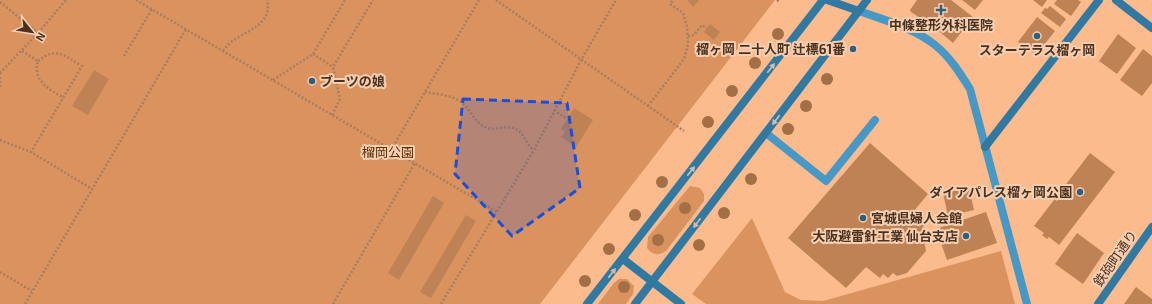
<svg xmlns="http://www.w3.org/2000/svg" width="1152" height="304" viewBox="0 0 1152 304" font-family="'Exo 2','Noto Sans JP',sans-serif">
<style>
.green{fill:#da935e}
.building{fill:#be8255}
.lines{fill:none;stroke-linecap:round;stroke-linejoin:round}
.path{stroke:#ac7d5c;stroke-width:2.5;stroke-dasharray:2 2;stroke-linecap:butt}
.lane{stroke:#4898c5;stroke-width:8}
.street{stroke:#4898c5;stroke-width:8}
.secondary{stroke:#3279a1;stroke-width:8}
.tree{fill:#a36f44}
.oneway{fill:#cfbeaf}
.marked{fill:#1d4ed8;fill-opacity:0.2;stroke:#1d4ed8;stroke-width:3;stroke-dasharray:8 5;stroke-linejoin:round}
.poi-dot{fill:#2e607e;stroke:#f6cfb3;stroke-width:1.5}
.labels{text-anchor:middle;stroke-width:4;stroke-linejoin:round;paint-order:stroke}
.poi-label{font-size:13px;font-weight:bold;fill:#4b321f;stroke:#f6cfb3;text-anchor:end}
.park-label{font-size:13px;fill:#5b3009;stroke:#f6cfb3}
.street-label{font-size:13px;fill:#4b321f;stroke:#f6cfb3}
</style>
<rect width="100%" height="100%" fill="#fbbb8d"/>
<path class="green" d="M 0,0 L 775,0 L 540,304 L 0,304 Z
M 690,186 L 700,188 L 704,194 L 704,201 L 666,251 C 659,256 652,255 647,248 L 648,237 Z
M 752,218 L 785,292 L 801,300 L 823,301 L 1001,251 L 1015,304 L 706,304 L 692,294 Z
M 619,279 L 627,279 L 634,286 L 633,294 L 626,304 L 598,304 L 614,283 Z"/>
<path class="building" d="M 687,0 L 699,0 L 693,7 Z
M 917,0 L 951,0 L 973,17 L 953,43 L 934,27 L 911,12 L 910,10 Z
M 962,0 L 983,0 L 975,10 Z
M 1033,0 L 1047,0 L 1042,7 Z
M 1057,0 L 1078,0 L 1081,2 L 1071,16 L 1054,4 Z
M 1050,6 L 1066,19 L 1060,27 L 1041,13 L 1045,8 L 1047,9 Z
M 1037,17 L 1055,31 L 1036,55 L 1018,42 Z
M 710,24 L 720,32 L 714,40 L 704,32 Z
M 1118,34 L 1136,48 L 1117,74 L 1099,61 Z
M 1143,49 L 1152,56 L 1152,83 L 1142,96 L 1120,80 Z
M 94,70 L 109,79 L 88,115 L 72,106 Z
M 574,108 L 593,120 L 576,147 L 561,137 L 565,132 L 561,129 Z
M 870,143 L 928,194 L 913,212 L 927,223 L 922,228 L 926,251 L 907,273 L 897,276 L 893,273 L 888,278 L 883,274 L 880,278 L 866,267 L 846,288 L 788,238 Z
M 1090,153 L 1115,172 L 1059,245 L 1049,237 L 1047,239 L 1042,235 L 1044,233 L 1034,226 Z
M 969,188 L 974,210 L 948,216 L 943,193 Z
M 433,196 L 444,203 L 399,280 L 388,273 Z
M 986,212 L 997,243 L 947,260 L 936,229 Z
M 466,215 L 476,221 L 431,298 L 420,292 Z
M 1077,233 L 1104,253 L 1083,284 L 1055,264 Z
M 1136,287 L 1152,299 L 1152,304 L 1124,304 Z"/>
<g class="lines">
<path class="path" d="M 136,0 L 496,211
M 496,0 L 684,131
M 777,0 L 780,2
M 0,2 L 38,33
M 688,36 L 694,35 L 702,25 L 707,28
M 22,51 L 38,61 C 32,81 49,89 64,98
M 223,51 C 235,31 274,30 267,0
M 313,54 L 333,67
M 124,56 L 152,9
M 38,61 C 56,46 65,56 82,66 L 31,152 L 92,189
M 0,73 L 38,33 L 66,0
M 273,80 L 313,54 L 345,0
M 0,87 L 0,71
M 425,92 C 437,94 452,95 461,102 C 471,109 474,124 488,128 C 499,131 510,122 520,132 C 526,138 527,146 534,150
M 648,106 L 684,59 L 688,44 L 687,27 L 683,13 L 670,4 L 673,0
M 554,110 L 567,119
M 332,115 L 340,99 L 333,67 L 373,0
M 0,140 L 31,152
M 391,150 L 479,0
M 0,272 L 32,291
M 25,304 L 186,29
M 333,304 L 415,163
M 441,304 L 534,150 L 581,60 L 616,0"/>
<path class="lane" d="M 766,133 L 826,181 L 875,120"/>
<path class="street" d="M 859,11 C 884,20 914,28 935,45 C 950,57 960,73 970,89 L 1027,304"/>
<path class="secondary" d="M 827,0 L 859,11
M 1116,0 L 1152,28
M 985,147 L 1099,0
M 623,259 L 681,304
M 587,304 L 823,0
M 635,304 L 867,0
M 1098,304 L 1152,227"/>
</g>
<g class="tree">
<circle cx="778" cy="34" r="6"/>
<circle cx="755" cy="63" r="6"/>
<circle cx="827" cy="79" r="6"/>
<circle cx="732" cy="91" r="6"/>
<circle cx="806" cy="106" r="6"/>
<circle cx="708" cy="122" r="6"/>
<circle cx="788" cy="129" r="6"/>
<circle cx="751" cy="179" r="6"/>
<circle cx="662" cy="182" r="6"/>
<circle cx="685" cy="208" r="6"/>
<circle cx="724" cy="213" r="6"/>
<circle cx="635" cy="215" r="6"/>
<circle cx="658" cy="240" r="6"/>
<circle cx="699" cy="245" r="6"/>
<circle cx="609" cy="249" r="6"/>
<circle cx="585" cy="281" r="6"/>
<circle cx="624" cy="287" r="6"/>
</g>
<defs><path id="oneway-solid" d="M-6-.8H1V-3.2L6.5 0L1 3.2V.8H-6Z"/></defs>
<g class="oneway">
<use href="#oneway-solid" transform="translate(771 68) rotate(-52)"/>
<use href="#oneway-solid" transform="translate(776 120) rotate(127)"/>
<use href="#oneway-solid" transform="translate(691 171) rotate(-52)"/>
<use href="#oneway-solid" transform="translate(697 223) rotate(127)"/>
<use href="#oneway-solid" transform="translate(612 273) rotate(-52)"/>
</g>
<path class="marked" d="M 463,99 L 567,103 L 580,188 L 512,236 L 455,174 Z"/>
<g class="poi-dot">
<path d="M939 4h4v4h4v4h-4v4h-4v-4h-4v-4h4z"/>
<circle cx="1037" cy="36" r="4"/>
<circle cx="853" cy="49" r="4"/>
<circle cx="312" cy="81" r="4"/>
<circle cx="1080" cy="192" r="4"/>
<circle cx="863" cy="218" r="4"/>
<circle cx="966" cy="236" r="4"/>
</g>
<g class="labels">
<g class="poi-label">
<text x="941" y="30" text-anchor="middle">中條整形外科医院</text>
<text x="845" y="54">榴ヶ岡 二十人町 辻標61番</text>
<text x="1037" y="55" text-anchor="middle">スターテラス榴ヶ岡</text>
<text x="320" y="86" text-anchor="start">ブーツの娘</text>
<text x="1072" y="197">ダイアパレス榴ヶ岡公園</text>
<text x="871" y="223" text-anchor="start">宮城県婦人会館</text>
<text x="958" y="241">大阪避雷針工業 仙台支店</text>
</g>
<g class="park-label">
<text x="388" y="157">榴岡公園</text>
</g>
<g class="street-label">
<text transform="translate(1115 258) rotate(-55)" y="5">鉄砲町通り</text>
</g>
</g>
<g transform="translate(32 32) rotate(120)" stroke="#f6cfb3" stroke-width="3" paint-order="stroke">
<path d="M0-3L7 15L0 10L-7 15Z" fill="#4b321f"/>
<text y="-6" font-size="11" font-weight="bold" text-anchor="middle" fill="#4b321f">N</text>
</g>
</svg>
